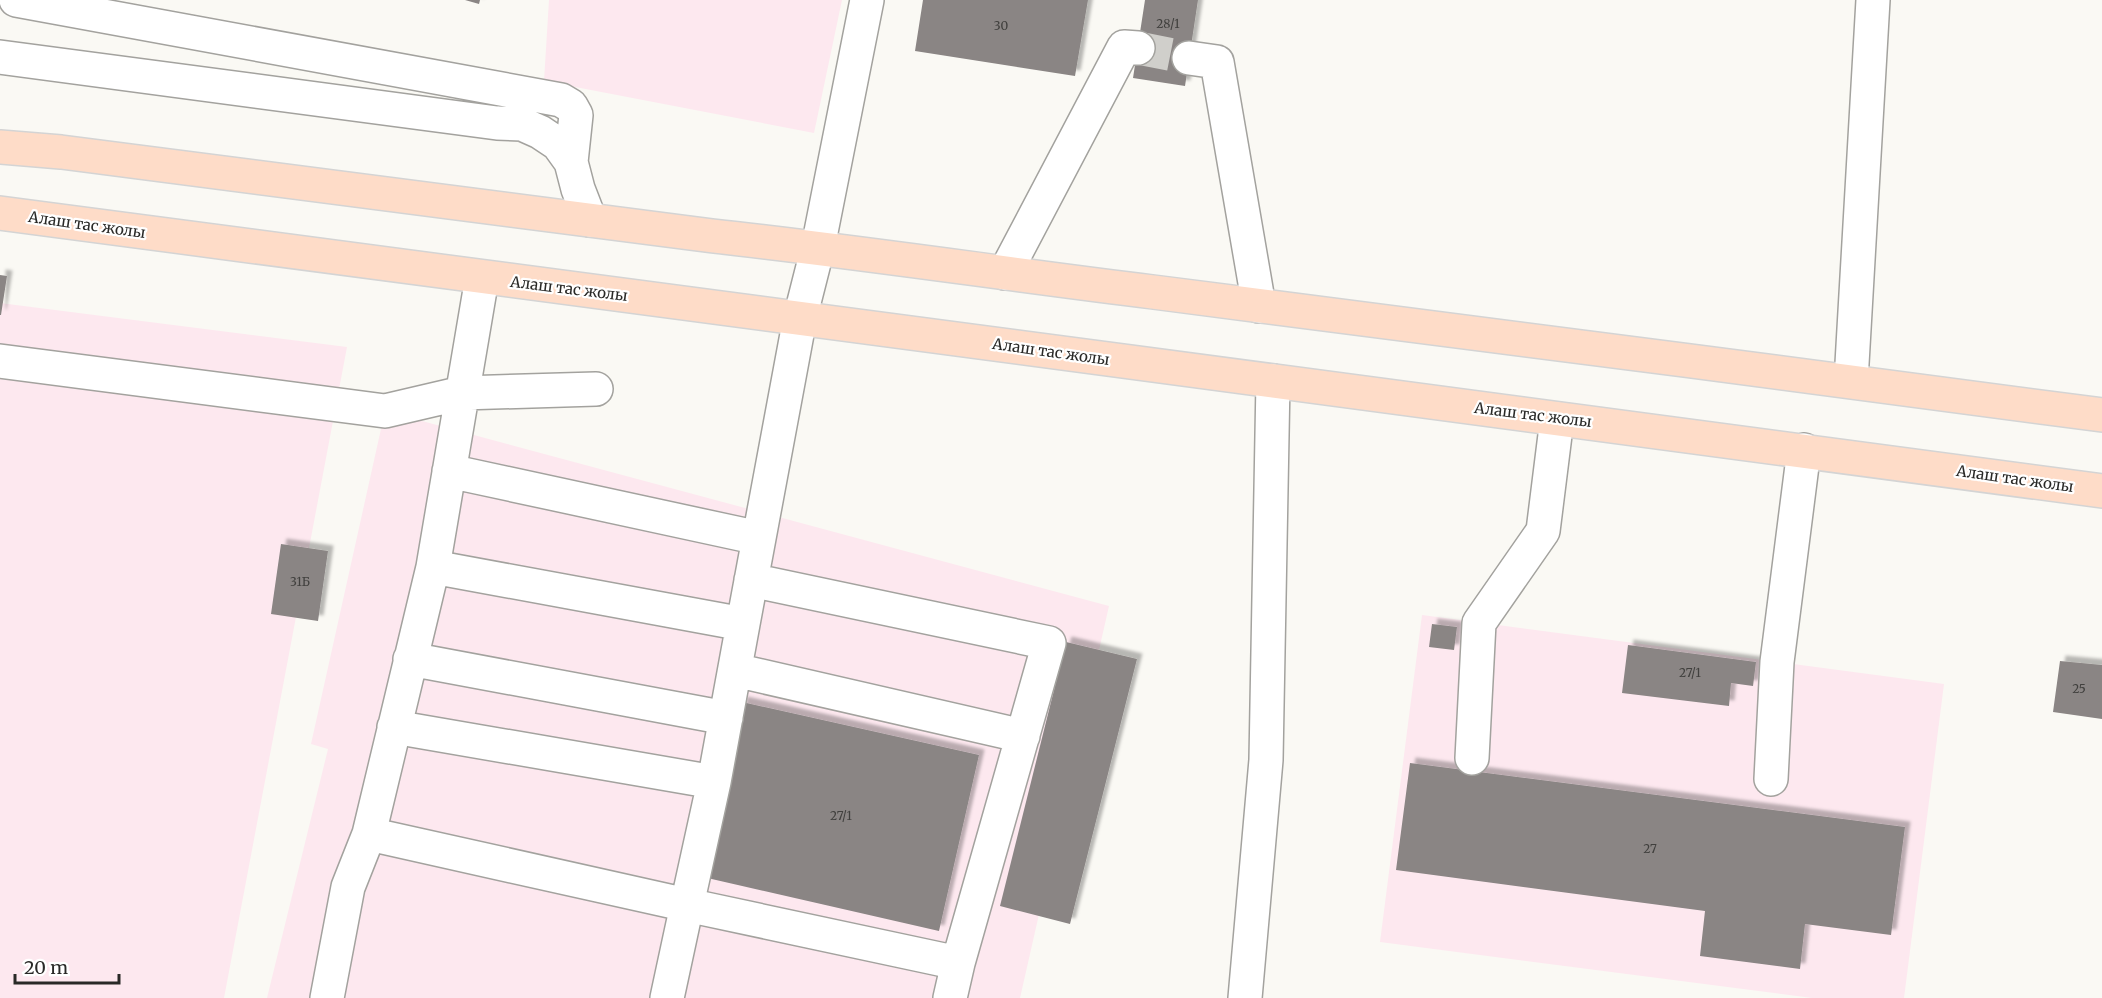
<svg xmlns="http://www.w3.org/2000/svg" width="2102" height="998" viewBox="0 0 2102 998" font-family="Merriweather,serif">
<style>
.commercial{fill:#fde8ef}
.building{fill:#8a8584;filter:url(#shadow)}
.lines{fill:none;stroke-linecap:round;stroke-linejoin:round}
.minor-tunnel{stroke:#d0cfcb;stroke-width:33;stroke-dasharray:33 16;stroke-linecap:butt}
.minor-casing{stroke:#a3a29e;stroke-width:36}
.major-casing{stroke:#d4d4d4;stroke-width:36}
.minor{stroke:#fff;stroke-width:33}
.major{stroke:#fedcc8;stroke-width:33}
.labels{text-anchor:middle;stroke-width:4.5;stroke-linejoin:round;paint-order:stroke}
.number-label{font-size:12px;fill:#41403e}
.street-label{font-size:15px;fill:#292927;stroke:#fff}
</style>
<defs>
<filter id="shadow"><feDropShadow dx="5.5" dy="-5.5" stdDeviation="1.5" flood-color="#0004"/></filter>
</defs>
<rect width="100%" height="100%" fill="#faf9f4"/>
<path class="commercial" d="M 549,0 L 842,0 L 814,133 L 544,81 Z
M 0,303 L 347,347 L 224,998 L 0,998 Z
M 385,411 L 1109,606 L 1020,998 L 267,998 L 328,749 L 311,744 Z
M 1422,615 L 1944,684 L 1904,998 L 1812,998 L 1380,942 Z"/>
<path class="building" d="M 465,0 L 480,0 L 479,4 Z
M 923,0 L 1088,0 L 1075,76 L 915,51 Z
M 1145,0 L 1198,0 L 1185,86 L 1133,78 Z
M 0,275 L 7,276 L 1,315 L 0,315 Z
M 281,544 L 328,551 L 318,621 L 271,614 Z
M 1432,624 L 1457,627 L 1454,650 L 1429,647 Z
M 1066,642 L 1137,659 L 1070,924 L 1000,906 Z
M 1628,645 L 1756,662 L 1753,686 L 1731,683 L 1729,706 L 1622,693 Z
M 2060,661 L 2102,665 L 2102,719 L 2053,712 Z
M 742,702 L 979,755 L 939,931 L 703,877 Z
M 1410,763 L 1905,827 L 1891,935 L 1805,924 L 1800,969 L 1700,956 L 1705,911 L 1396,870 Z"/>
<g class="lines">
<path class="minor-tunnel" d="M 1138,48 L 1189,58"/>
<g class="minor-casing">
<path id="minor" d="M 16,0 L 561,100 L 571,106 L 576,115 L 571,162
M 0,57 L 497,123 L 522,124 L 540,132 L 558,144 L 571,162 L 578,189 L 590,220
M 1189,58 L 1217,62 L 1259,306
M 1005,273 L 1124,47 L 1138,48
M 0,361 L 385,411 L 462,393 L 596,389
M 1851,381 L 1873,0
M 449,471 L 759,538
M 433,567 L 482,278
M 751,580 L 1049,643 L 958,963
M 410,659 L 726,718
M 735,670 L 1023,736
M 394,727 L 714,782
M 1472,758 L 1479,623 L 1543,531 L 1557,419
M 1771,779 L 1777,662 L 1804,450
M 369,834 L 687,905 L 714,782 L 743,624
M 327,998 L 348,887 L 369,834 L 433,567 L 743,624 L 800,318 L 818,247 L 867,0
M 667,998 L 687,905 L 958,963 L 950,998
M 1245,998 L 1266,760 L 1273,381"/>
</g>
<g class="major-casing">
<path id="major" d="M 0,147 L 61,152 L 713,236 C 860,252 1006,274 1153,292 C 1469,332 1786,373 2102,415
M 0,213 C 700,308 1402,395 2102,491"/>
</g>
<use href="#minor" class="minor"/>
<use href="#major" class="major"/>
</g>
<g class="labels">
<g class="number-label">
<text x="1168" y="28">28/1</text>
<text x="1001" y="30">30</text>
<text x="300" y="586">31Б</text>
<text x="1690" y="677">27/1</text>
<text x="2079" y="693">25</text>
<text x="841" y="820">27/1</text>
<text x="1650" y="853">27</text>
</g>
<g class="street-label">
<text transform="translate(87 225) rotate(8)" y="5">Алаш тас жолы</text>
<text transform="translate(569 289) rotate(7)" y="5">Алаш тас жолы</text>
<text transform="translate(1051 352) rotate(8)" y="5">Алаш тас жолы</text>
<text transform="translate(1533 415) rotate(7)" y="5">Алаш тас жолы</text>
<text transform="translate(2015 479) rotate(8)" y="5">Алаш тас жолы</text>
</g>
</g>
<path d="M15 974v9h104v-9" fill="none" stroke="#292927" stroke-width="3"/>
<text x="24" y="974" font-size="18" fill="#292927" stroke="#ffffff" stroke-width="4.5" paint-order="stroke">20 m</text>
</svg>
